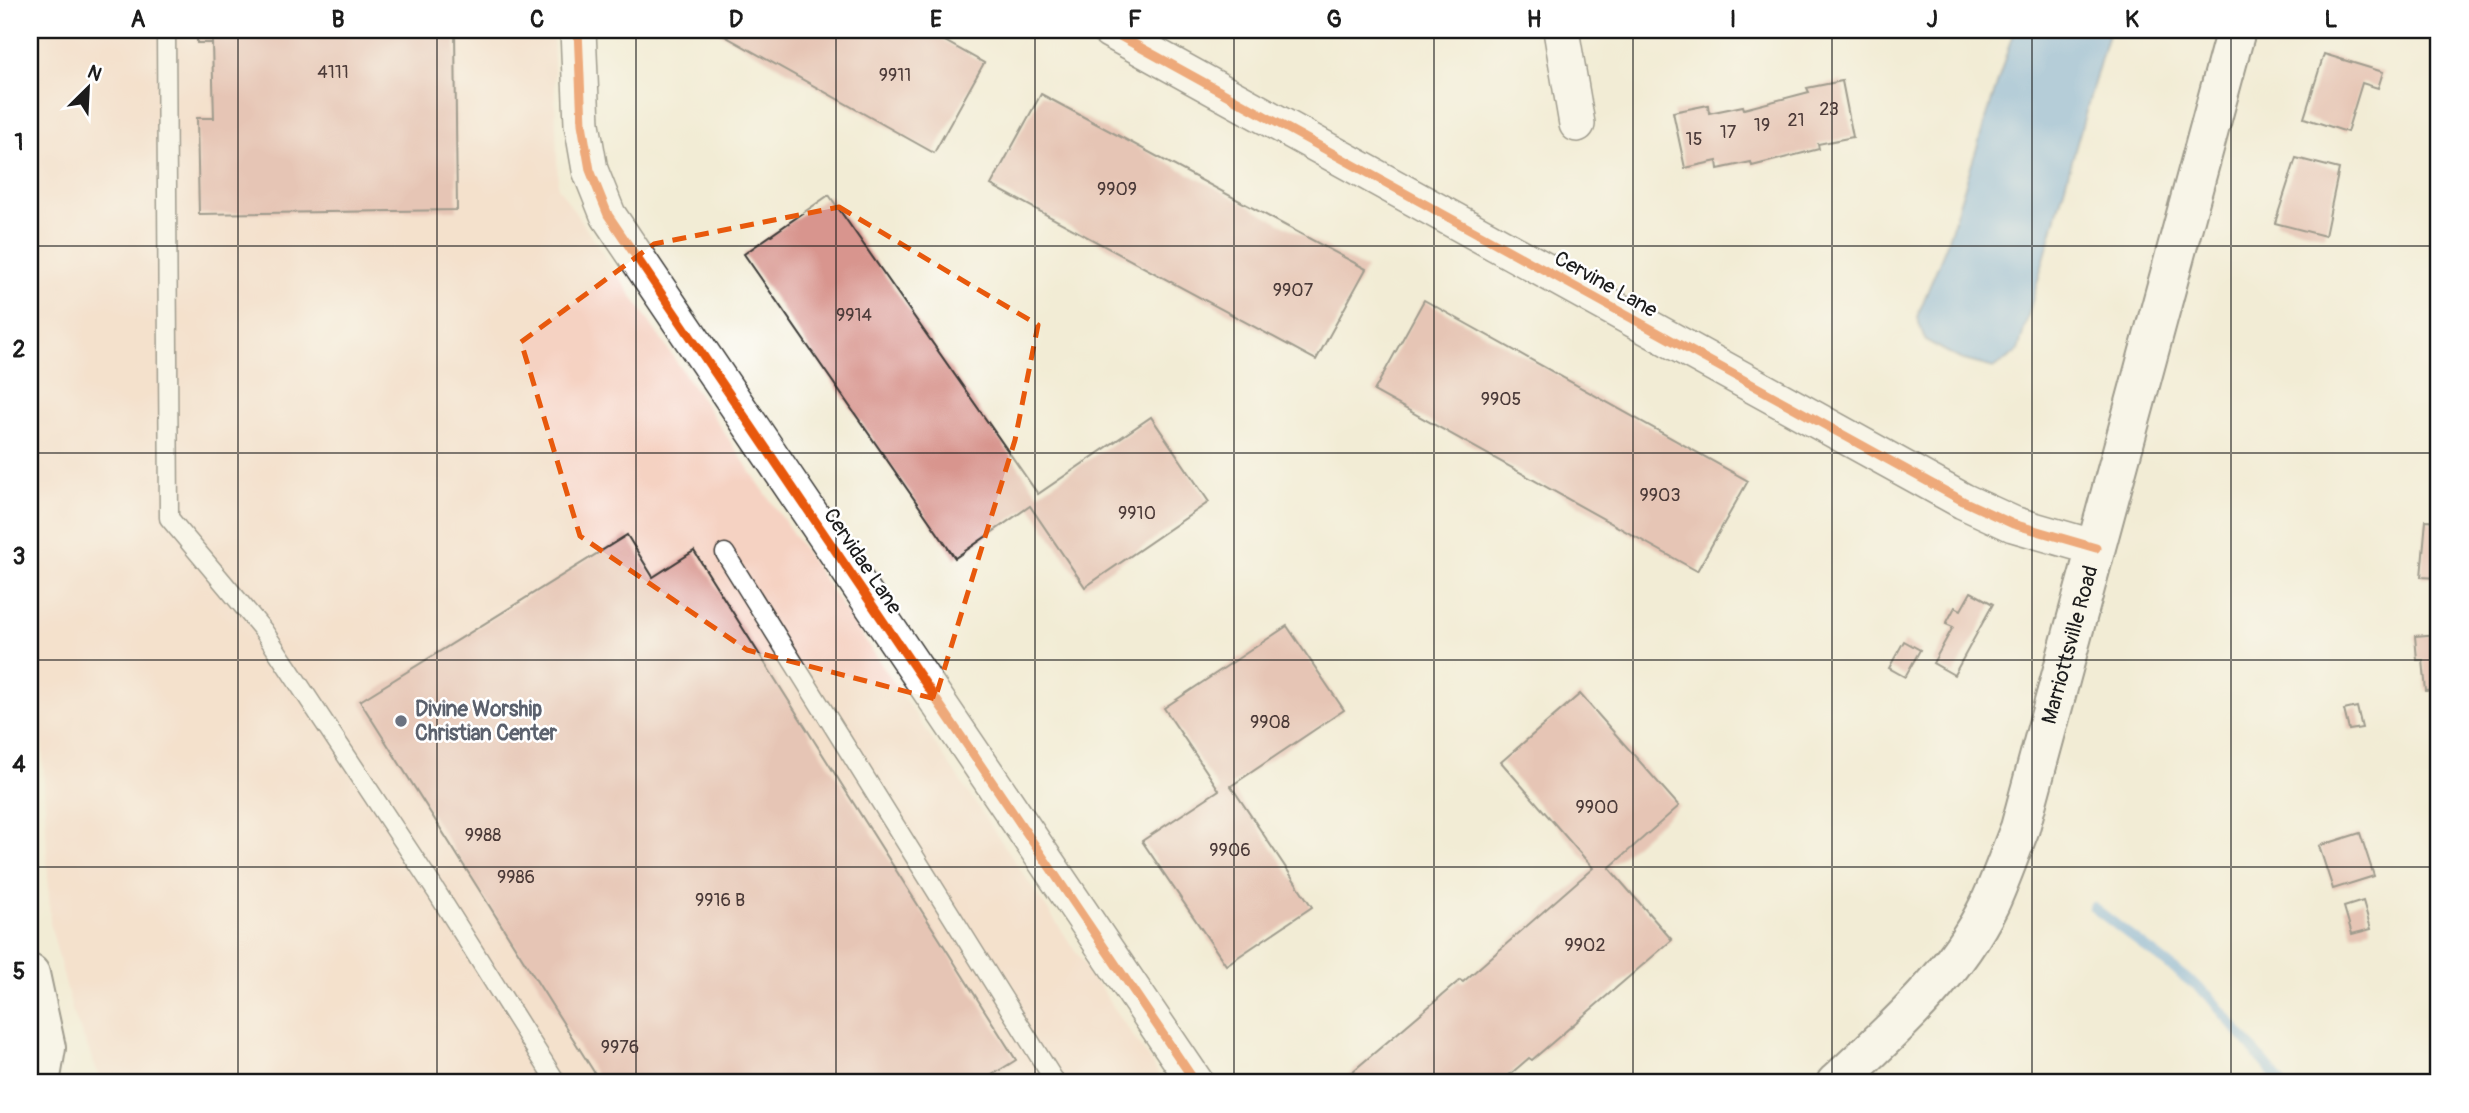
<svg xmlns="http://www.w3.org/2000/svg" width="2469" height="1113" viewBox="0 0 2469 1113" font-family="Pangolin,sans-serif">
<style>
.built{fill:#f5d2c2}
.water{fill:#6ca7dc;stroke:#44627c;stroke-width:2}
.lines{fill:none;stroke-linecap:round;stroke-linejoin:round}
.stream{stroke:#6ca7dc;stroke-width:10}
.building{fill:#d8958e}
.service-casing{stroke:#3c3b38;stroke-width:21}
.minor-casing{stroke:#3c3b38;stroke-width:38}
.secondary-casing{stroke:#3c3b38;stroke-width:42}
.primary-casing{stroke:#3c3b38;stroke-width:42}
.service{stroke:#fff;stroke-width:18}
.minor{stroke:#fff;stroke-width:35}
.secondary{stroke:#fff;stroke-width:38}
.primary{stroke:#fff;stroke-width:38}
.cycleway-casing{stroke:#fff;stroke-width:13}
.cycleway{stroke:#e8590c;stroke-width:9}
.marked{fill:none;stroke:#e8590c;stroke-width:5;stroke-dasharray:14 9;stroke-linejoin:round}
.grid{fill:none;stroke:#1c1c1c;stroke-width:2;stroke-opacity:0.55}
.worship-dot{fill:#6b7280;stroke:#fff;stroke-width:2.5}
.labels{text-anchor:middle;stroke-width:5;stroke-linejoin:round;paint-order:stroke}
.number-label{font-size:18px;fill:#4b3a38}
.street-label{font-size:21px;fill:#1c1c1c;stroke:#fff}
.worship-label{font-size:21px;font-weight:bold;fill:#5b616d;stroke:#fff;text-anchor:start}
.neatline{fill:none;stroke:#1c1c1c;stroke-width:2.5}
.grid-label{font-size:23px;text-anchor:middle;font-weight:bold;fill:#1c1c1c}
</style>
<rect width="100%" height="100%" fill="#fff"/>
<filter id="ink" filterUnits="userSpaceOnUse"><feTurbulence type="fractalNoise" baseFrequency=".0143" numOctaves="2"/><feDisplacementMap in="SourceGraphic" scale="14" xChannelSelector="R" yChannelSelector="G"/><feConvolveMatrix kernelMatrix="1 2 1 2 8 2 1 2 1" color-interpolation-filters="sRGB"/></filter>
<filter id="wash" filterUnits="userSpaceOnUse"><feTurbulence type="fractalNoise" baseFrequency=".00686" numOctaves="4" result="noise"/><feDisplacementMap in="SourceGraphic" scale="28" xChannelSelector="R" yChannelSelector="G"/><feGaussianBlur stdDeviation="1.57" result="paint"/><feColorMatrix in="noise" values="0 0 0 0 0 0 0 0 0 0 0 0 0 0 0 0 0 1.4 0 .05"/><feComposite in="paint" operator="in"/></filter>
<g filter="url(#wash)">
<rect width="100%" height="100%" fill="#f2ecd6"/>
<path class="built" d="M 30,30 L 553,30 L 558,187 L 1165,1083 L 102,1083 L 72,1010 L 50,923 L 30,451 Z"/>
<path class="water" d="M 2014,30 L 2109,30 L 2018,351 L 1994,368 L 1960,359 L 1925,340 L 1917,317 L 1946,246 Z"/>
<g class="lines">
<path class="stream" d="M 2093,907 L 2208,995 L 2281,1083"/>
</g>
<g id="blocks">
<path class="building" d="M 197,30 L 455,30 L 457,210 L 199,214 L 197,118 L 214,118 L 212,43 L 197,43 Z
M 714,30 L 925,30 L 984,63 L 934,153 Z
M 1665,30 L 1694,30 L 1694,31 L 1666,36 Z
M 2324,54 L 2383,72 L 2378,88 L 2362,83 L 2347,132 L 2304,118 Z
M 1842,81 L 1853,137 L 1818,144 L 1819,149 L 1752,166 L 1751,162 L 1718,169 L 1717,161 L 1685,168 L 1673,112 L 1708,105 L 1709,113 L 1743,106 L 1744,109 L 1809,92 L 1807,88 Z
M 1041,94 L 1366,269 L 1316,360 L 991,185 Z
M 2296,158 L 2339,169 L 2325,236 L 2275,223 Z
M 829,195 L 1038,494 L 1151,417 L 1209,502 L 1085,587 L 1030,506 L 955,558 L 744,254 Z
M 1424,300 L 1748,481 L 1697,571 L 1374,391 Z
M 2426,520 L 2439,521 L 2439,578 L 2421,577 Z
M 627,535 L 653,577 L 694,551 L 1016,1060 L 979,1083 L 601,1083 L 360,701 Z
M 1971,592 L 1993,604 L 1954,675 L 1933,663 L 1953,627 L 1946,624 L 1955,607 L 1961,610 Z
M 1287,626 L 1344,710 L 1231,786 L 1312,907 L 1226,965 L 1142,841 L 1219,790 L 1164,708 Z
M 2439,634 L 2439,690 L 2426,691 L 2423,660 L 2417,660 L 2415,636 Z
M 1904,641 L 1920,650 L 1905,677 L 1889,668 Z
M 1580,694 L 1679,806 L 1609,868 L 1672,940 L 1532,1060 L 1529,1058 L 1500,1083 L 1339,1083 L 1460,980 L 1463,982 L 1593,868 L 1501,762 Z
M 2357,707 L 2362,728 L 2349,730 L 2344,710 Z
M 2360,833 L 2374,876 L 2333,889 L 2319,846 Z
M 2363,901 L 2371,929 L 2352,934 L 2344,907 Z"/>
</g>
</g>
<g filter="url(#ink)">
<use href="#blocks" fill-opacity="0" stroke="#3c3b38" stroke-width="2"/>
<g class="lines">
<g class="service-casing">
<path id="service" d="M 166,30 L 169,518 L 263,630 L 436,891 L 557,1083
M 725,553 L 1056,1083"/>
</g>
<g class="minor-casing">
<path id="minor" d="M 578,30 L 582,124 L 590,170 L 608,215 L 1196,1083
M 1109,30 L 1963,501 L 2013,524 L 2096,548
M 1561,30 L 1577,124"/>
</g>
<g class="secondary-casing">
<g id="secondary">
<path id="s1" d="M 1836,1083 C 1893,1030 1955,975 1990,903 C 2001,879 2010,853 2020,828 L 2236,30"/>
</g>
</g>
<g class="primary-casing">
<path id="primary" d="M 30,974 L 46,1048 L 40,1083"/>
</g>
<use href="#service" class="service"/>
<use href="#minor" class="minor"/>
<use href="#secondary" class="secondary"/>
<use href="#primary" class="primary"/>
<g class="cycleway-casing">
<path id="cycleway" d="M 578,30 L 582,124 L 590,170 L 608,215 L 1196,1083
M 1109,30 L 1963,501 L 2013,524 L 2096,548"/>
</g>
<use href="#cycleway" class="cycleway"/>
</g>
</g>
<path d="M0 0H2469V1113H0ZM 839,207 L 1038,325 L 1015,440 L 935,699 L 747,650 L 580,536 L 521,342 L 654,244 Z" fill="#f2ecd6" fill-opacity=".55" fill-rule="evenodd"/>
<path class="marked" d="M 839,207 L 1038,325 L 1015,440 L 935,699 L 747,650 L 580,536 L 521,342 L 654,244 Z"/>
<path class="grid" d="M 238,30 L 238,1083M 437,30 L 437,1083M 636,30 L 636,1083M 836,30 L 836,1083M 1035,30 L 1035,1083M 1234,30 L 1234,1083M 1434,30 L 1434,1083M 1633,30 L 1633,1083M 1832,30 L 1832,1083M 2032,30 L 2032,1083M 2231,30 L 2231,1083M 30,246 L 2439,246M 30,453 L 2439,453M 30,660 L 2439,660M 30,867 L 2439,867"/>
<circle class="worship-dot" cx="401" cy="721" r="7"/>
<g class="labels">
<g class="number-label">
<text x="333" y="78">4111</text>
<text x="895" y="81">9911</text>
<text x="1829" y="115">23</text>
<text x="1796" y="126">21</text>
<text x="1762" y="131">19</text>
<text x="1728" y="138">17</text>
<text x="1694" y="145">15</text>
<text x="1117" y="195">9909</text>
<text x="1293" y="296">9907</text>
<text x="854" y="321">9914</text>
<text x="1501" y="405">9905</text>
<text x="1660" y="501">9903</text>
<text x="1137" y="519">9910</text>
<text x="1270" y="728">9908</text>
<text x="1597" y="813">9900</text>
<text x="483" y="841">9988</text>
<text x="1230" y="856">9906</text>
<text x="516" y="883">9986</text>
<text x="720" y="906">9916 B</text>
<text x="1585" y="951">9902</text>
<text x="620" y="1053">9976</text>
</g>
<g class="street-label">
<text transform="translate(1606 284) rotate(29)" y="7">Cervine Lane</text>
<text transform="translate(863 561) rotate(56)" y="7">Cervidae Lane</text>
<text dy="7" stroke="none"><textPath href="#s1" startOffset="509">Marriottsville Road</textPath></text>
</g>
<g class="worship-label">
<text x="415" y="716">Divine Worship<tspan x="415" dy="24">Christian Center</tspan></text>
</g>
</g>
<rect width="2469" height="1113" fill="none" stroke="#fff" stroke-width="77"/>
<g transform="translate(88 88) rotate(24)" stroke="#ffffff" stroke-width="5" paint-order="stroke">
<path d="M0-5L12 26L0 18L-12 26Z" fill="#1c1c1c"/>
<text y="-10" font-size="19" font-weight="bold" text-anchor="middle" fill="#1c1c1c">N</text>
</g>
<rect x="38" y="38" width="2392" height="1036" class="neatline"/>
<g class="grid-label">
<text x="138" y="27">A</text>
<text x="338" y="27">B</text>
<text x="537" y="27">C</text>
<text x="736" y="27">D</text>
<text x="936" y="27">E</text>
<text x="1135" y="27">F</text>
<text x="1334" y="27">G</text>
<text x="1534" y="27">H</text>
<text x="1733" y="27">I</text>
<text x="1932" y="27">J</text>
<text x="2132" y="27">K</text>
<text x="2331" y="27">L</text>
<text x="19" y="150">1</text>
<text x="19" y="357">2</text>
<text x="19" y="564">3</text>
<text x="19" y="772">4</text>
<text x="19" y="979">5</text>
</g>
</svg>
